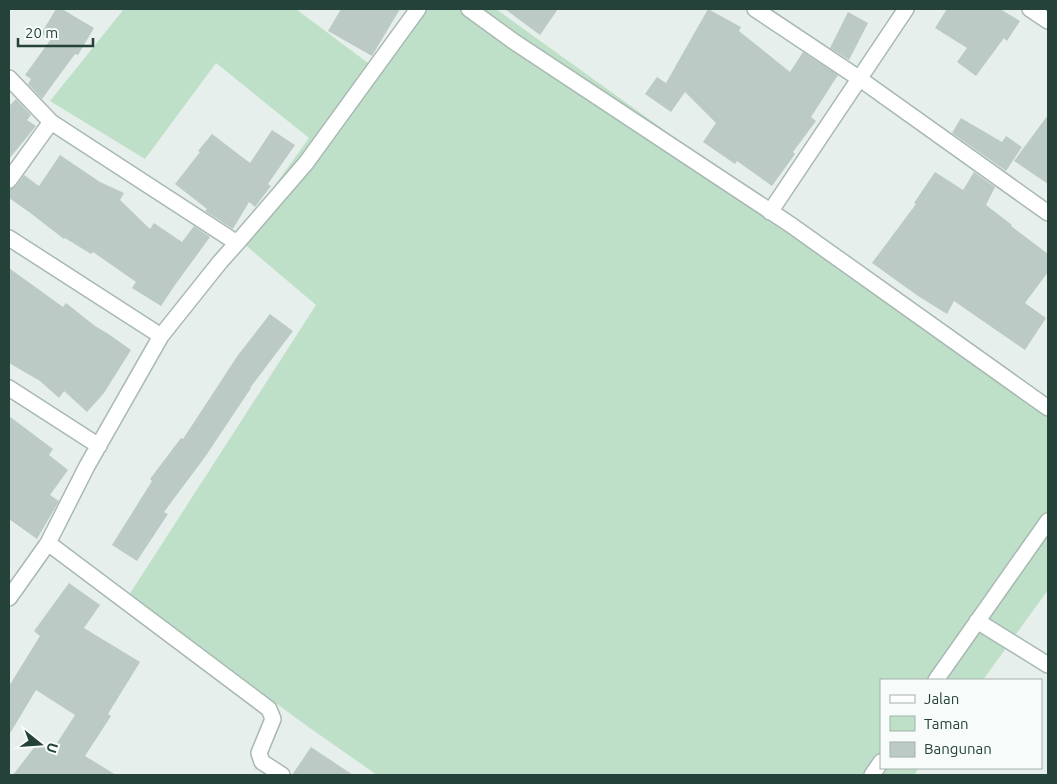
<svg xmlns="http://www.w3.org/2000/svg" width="1057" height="784" viewBox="0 0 1057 784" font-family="Ubuntu,sans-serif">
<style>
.green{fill:#bfe0c8}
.building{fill:#bbcac4}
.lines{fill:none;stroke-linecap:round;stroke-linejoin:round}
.minor-casing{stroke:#a8b8b2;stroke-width:18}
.minor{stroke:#fff;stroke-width:15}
</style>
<rect width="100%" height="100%" fill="#e6efeb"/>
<path class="green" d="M 124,9 L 296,9 L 380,72 L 413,9 L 496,9 L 1048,406 L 1048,590 L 983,680 L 881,680 L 881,768 L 919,768 L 914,775 L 377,775 L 307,726 L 129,595 L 316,305 L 237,238 L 309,138 L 216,63 L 145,159 L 50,101 Z"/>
<path class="building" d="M 56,9 L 62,9 L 94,28 L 78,55 L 75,54 L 42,99 L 28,84 L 31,79 L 25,75 L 51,39 L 41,34 Z
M 341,9 L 400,9 L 372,56 L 328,31 Z
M 505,9 L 558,9 L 540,35 Z
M 708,9 L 741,27 L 739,31 L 790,72 L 803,52 L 838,75 L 811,117 L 816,121 L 793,152 L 795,154 L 772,186 L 737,161 L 735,164 L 703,142 L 716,123 L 685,92 L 671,112 L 645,94 L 657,77 L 666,83 Z
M 947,9 L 1000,9 L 1020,21 L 1007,41 L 1004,38 L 976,76 L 957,62 L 967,48 L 935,28 Z
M 848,12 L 868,23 L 849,60 L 830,48 Z
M 16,99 L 31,115 L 27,120 L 36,126 L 9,159 L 9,104 L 10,105 Z
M 1048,115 L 1048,184 L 1014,161 Z
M 961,118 L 1002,142 L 1006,136 L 1022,147 L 1006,171 L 952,133 Z
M 272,130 L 295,145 L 268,184 L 271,186 L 255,207 L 249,202 L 233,229 L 205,211 L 207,209 L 175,184 L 200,152 L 198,151 L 212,134 L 250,163 Z
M 60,155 L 100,182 L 124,193 L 120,200 L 150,229 L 154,223 L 182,242 L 194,226 L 210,237 L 175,285 L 161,306 L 132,288 L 136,282 L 93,252 L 91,254 L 65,238 L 64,239 L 29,212 L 9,198 L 9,189 L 16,186 L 24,175 L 39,186 Z
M 935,172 L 963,190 L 974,172 L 995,187 L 986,205 L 1012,225 L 1011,226 L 1048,254 L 1048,272 L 1025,303 L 1046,318 L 1025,350 L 954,301 L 947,314 L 918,296 L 872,263 L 916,204 L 914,203 Z
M 9,268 L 63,307 L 66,303 L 95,326 L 107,333 L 131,350 L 104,393 L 87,412 L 64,391 L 59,398 L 40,381 L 9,363 Z
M 270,314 L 293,331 L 250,388 L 251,388 L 205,457 L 164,512 L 168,514 L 137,561 L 112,545 L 152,481 L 150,479 L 181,438 L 183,439 L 238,355 Z
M 9,416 L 53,449 L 49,455 L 68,470 L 50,495 L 59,501 L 37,539 L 9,519 Z
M 69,583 L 100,605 L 84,628 L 140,662 L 108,714 L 111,716 L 85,756 L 116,775 L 13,775 L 39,741 L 52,751 L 75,715 L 36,690 L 9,735 L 9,686 L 40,636 L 34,631 Z
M 311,747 L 353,775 L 292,775 Z"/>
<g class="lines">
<g class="minor-casing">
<path id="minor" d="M 469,9 L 513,41 L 791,225 L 1048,408
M 755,9 L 860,79 L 1048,213
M 1030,9 L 1048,21
M 9,78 L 51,122 L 237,243 L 220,262 L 161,336 L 87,466 L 48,543 L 9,598
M 9,180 L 51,122
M 770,212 L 906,9
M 9,238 L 161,336
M 237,243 L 306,163 L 418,9
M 9,388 L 99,446
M 48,543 L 269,709 L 273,719 L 259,753 L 262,762 L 282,775
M 977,621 L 1048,665
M 936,680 L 1048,521
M 872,775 L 881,762"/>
</g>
<use href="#minor" class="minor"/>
</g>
<rect width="1057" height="784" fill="none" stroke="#24423a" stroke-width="20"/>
<rect x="880" y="679" width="162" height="90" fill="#f7fbf9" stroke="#a3b1ad"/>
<rect x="890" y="695" width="25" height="8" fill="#ffffff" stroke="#a3b1ad"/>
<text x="924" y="704" font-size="15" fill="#24423a">Jalan</text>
<rect x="890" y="716" width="25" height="15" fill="#bfe0c8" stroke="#a3b1ad"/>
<text x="924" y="729" font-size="15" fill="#24423a">Taman</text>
<rect x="890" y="742" width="25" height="15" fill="#bbcac4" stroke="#a3b1ad"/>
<text x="924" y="754" font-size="15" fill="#24423a">Bangunan</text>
<g transform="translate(40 744) rotate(107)" stroke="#f7fbf9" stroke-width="4" paint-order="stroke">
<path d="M0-4L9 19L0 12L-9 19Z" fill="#24423a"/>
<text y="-8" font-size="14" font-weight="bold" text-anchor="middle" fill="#24423a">U</text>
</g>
<path d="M18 38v8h75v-8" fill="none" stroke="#24423a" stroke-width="2.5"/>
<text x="25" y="38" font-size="15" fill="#24423a" stroke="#f7fbf9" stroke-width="4" paint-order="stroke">20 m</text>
</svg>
